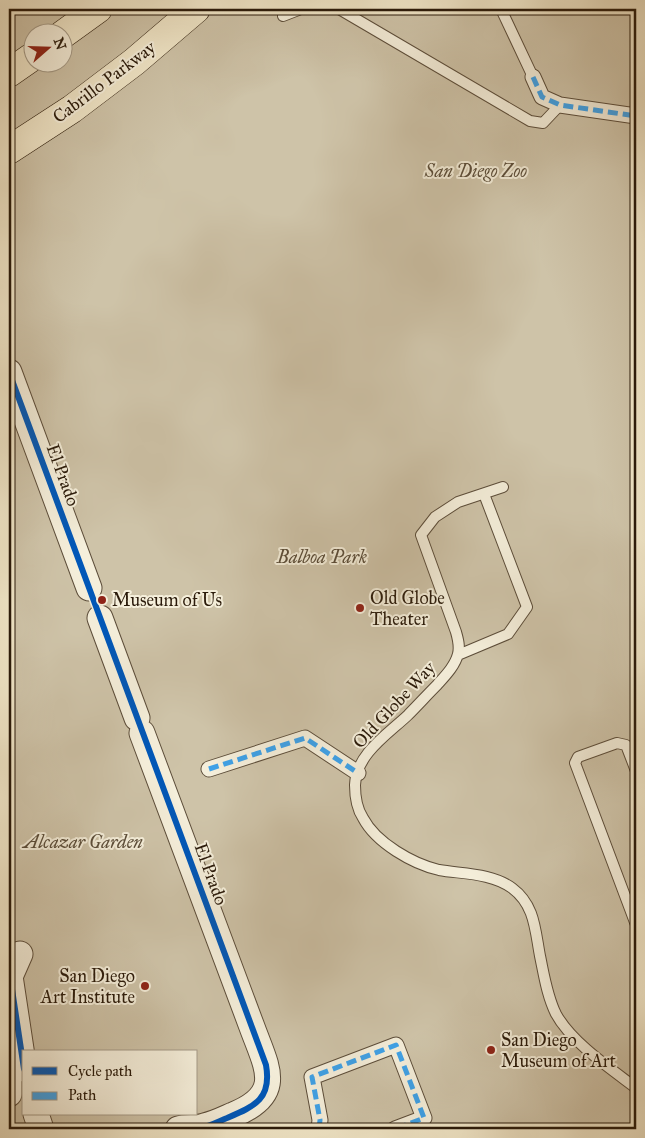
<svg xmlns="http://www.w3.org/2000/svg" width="645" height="1138" viewBox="0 0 645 1138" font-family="'IM FELL Great Primer',serif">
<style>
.green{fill:#cec3a8;stroke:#7c6e59;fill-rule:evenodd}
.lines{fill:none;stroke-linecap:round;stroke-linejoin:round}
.service-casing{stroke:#5c4d3a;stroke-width:12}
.pedestrian-casing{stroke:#5c4d3a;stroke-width:17}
.tertiary-casing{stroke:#5c4d3a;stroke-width:27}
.motorway-casing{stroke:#2a1a0a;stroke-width:29}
.service{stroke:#f5efdb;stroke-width:10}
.pedestrian{stroke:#f5efdb;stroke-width:15}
.tertiary{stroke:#f5efdb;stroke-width:25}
.motorway{stroke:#f0e6c8;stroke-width:28}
.quiet{stroke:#3ea2e9;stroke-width:5;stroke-dasharray:10 5;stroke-linecap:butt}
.cycleway-casing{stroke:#f5efdb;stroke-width:9}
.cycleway{stroke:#0057b8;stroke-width:6}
.poi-dot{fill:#8f2418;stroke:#f5efdb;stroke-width:2}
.labels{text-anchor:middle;stroke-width:4;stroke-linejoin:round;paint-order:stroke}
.street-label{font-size:18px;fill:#2a1a0a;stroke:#f5efdb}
.park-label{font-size:18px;font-style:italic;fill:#5b4d39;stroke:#f5efdb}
.poi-label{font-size:18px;fill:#2a1a0a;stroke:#f5efdb;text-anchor:start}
</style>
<rect width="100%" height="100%" fill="#f0e6c8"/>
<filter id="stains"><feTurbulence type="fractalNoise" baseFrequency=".004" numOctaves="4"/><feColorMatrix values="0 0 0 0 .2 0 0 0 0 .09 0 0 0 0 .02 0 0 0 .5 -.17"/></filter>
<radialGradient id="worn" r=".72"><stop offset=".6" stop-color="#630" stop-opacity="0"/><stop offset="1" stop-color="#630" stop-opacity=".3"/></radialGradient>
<path class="green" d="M 9,9 L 636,9 L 636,1129 L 9,1129 ZM 32,32 L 62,32 L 62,62 L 32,62 ZM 24,1052 L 196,1052 L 196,1114 L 24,1114 Z"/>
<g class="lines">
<g class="service-casing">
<path id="service" d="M 339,9 L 530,121 L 543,123 L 560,105
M 501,9 L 533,77
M 283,16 L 301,9
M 503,487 L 458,502 L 435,517 L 421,535 L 456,632 C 458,639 460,646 458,654 C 455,666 445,676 437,685 C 427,695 418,705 408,715 C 388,734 356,754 355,785 C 355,796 357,809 363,818 C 376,843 413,864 439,870 C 462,874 492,873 512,888 C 535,905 535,930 540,956 C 544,975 547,996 556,1014 C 571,1042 611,1069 636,1088
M 458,655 L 508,634 L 527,607 L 484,494
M 636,771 L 626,745 L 617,743 L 578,757 L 575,763 L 636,925"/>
</g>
<g class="pedestrian-casing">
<path id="pedestrian" d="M 533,77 L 542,97 L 560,105 L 636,116
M 209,769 L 305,738 L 358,773
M 319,1129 L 320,1120 L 312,1077 L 396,1045 L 424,1118 L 395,1129"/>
</g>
<g class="tertiary-casing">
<path id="tertiary" d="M 9,372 L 89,588
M 100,618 L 137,718
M 142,733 L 252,1027 C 267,1068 285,1094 233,1115 C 224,1119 214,1124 204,1126 C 195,1129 187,1126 178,1129
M 10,976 L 24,1069
M 9,979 L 20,954
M 9,1082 L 9,1094
M 36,1114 L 41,1129"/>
</g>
<g class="motorway-casing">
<path id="motorway" d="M 62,35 L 98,9
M 9,73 L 32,57
M 9,150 L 72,109 L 134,62 L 196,9"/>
</g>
<use href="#service" class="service"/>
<use href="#pedestrian" class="pedestrian"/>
<use href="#tertiary" class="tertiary"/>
<use href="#motorway" class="motorway"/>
<path class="quiet" d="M 533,77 L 542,97 L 560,105 L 636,116
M 209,769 L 305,738 L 358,773
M 319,1129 L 320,1120 L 312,1077 L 396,1045 L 424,1118 L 395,1129"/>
<g class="cycleway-casing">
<path id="cycleway" d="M 9,372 L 266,1065 C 272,1099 255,1106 227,1118 C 219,1121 209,1127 201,1127 C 192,1128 186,1126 178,1129
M 10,976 L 24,1069"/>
</g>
<use href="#cycleway" class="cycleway"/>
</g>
<g class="poi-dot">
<circle cx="102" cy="600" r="5"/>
<circle cx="360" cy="608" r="5"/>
<circle cx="145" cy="986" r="5"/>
<circle cx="491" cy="1050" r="5"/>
</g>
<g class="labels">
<g class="street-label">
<text transform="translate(104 82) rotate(-37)" y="6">Cabrillo Parkway</text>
<text transform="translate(63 475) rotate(70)" y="6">El Prado</text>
<text transform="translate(394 705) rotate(-47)" y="6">Old Globe Way</text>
<text transform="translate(211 874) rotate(70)" y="6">El Prado</text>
</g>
<g class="park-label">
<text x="476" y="177">San Diego Zoo</text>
<text x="322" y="563">Balboa Park</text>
<text x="83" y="848">Alcazar Garden</text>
</g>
<g class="poi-label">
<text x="370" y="604">Old Globe<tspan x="370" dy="21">Theater</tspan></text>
<text x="112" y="606">Museum of Us</text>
<text x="135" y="982" text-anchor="end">San Diego<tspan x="135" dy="21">Art Institute</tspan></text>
<text x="501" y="1046">San Diego<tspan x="501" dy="21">Museum of Art</tspan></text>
</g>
</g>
<rect width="645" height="1138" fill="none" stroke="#f0e6c8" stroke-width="30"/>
<rect x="10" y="10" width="625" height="1118" fill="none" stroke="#2a1a0a" stroke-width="2.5"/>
<rect x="15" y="15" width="615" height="1108" fill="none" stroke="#2a1a0a"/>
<rect x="22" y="1050" width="175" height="65" fill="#f5efdb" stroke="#a49a87"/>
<rect x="32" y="1067" width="25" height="8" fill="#0057b8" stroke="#a49a87"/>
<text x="68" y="1076" font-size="15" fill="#2a1a0a">Cycle path</text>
<rect x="32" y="1092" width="25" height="8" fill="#3ea2e9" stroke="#a49a87"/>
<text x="68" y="1100" font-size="15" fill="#2a1a0a">Path</text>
<g transform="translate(48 48) rotate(70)"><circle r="24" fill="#f5efdb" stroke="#a49a87"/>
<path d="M0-4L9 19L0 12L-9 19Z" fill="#8f2418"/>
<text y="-8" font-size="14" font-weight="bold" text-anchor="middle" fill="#2a1a0a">N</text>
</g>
<rect width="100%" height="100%" filter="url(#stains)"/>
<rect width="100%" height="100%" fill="url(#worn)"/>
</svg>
